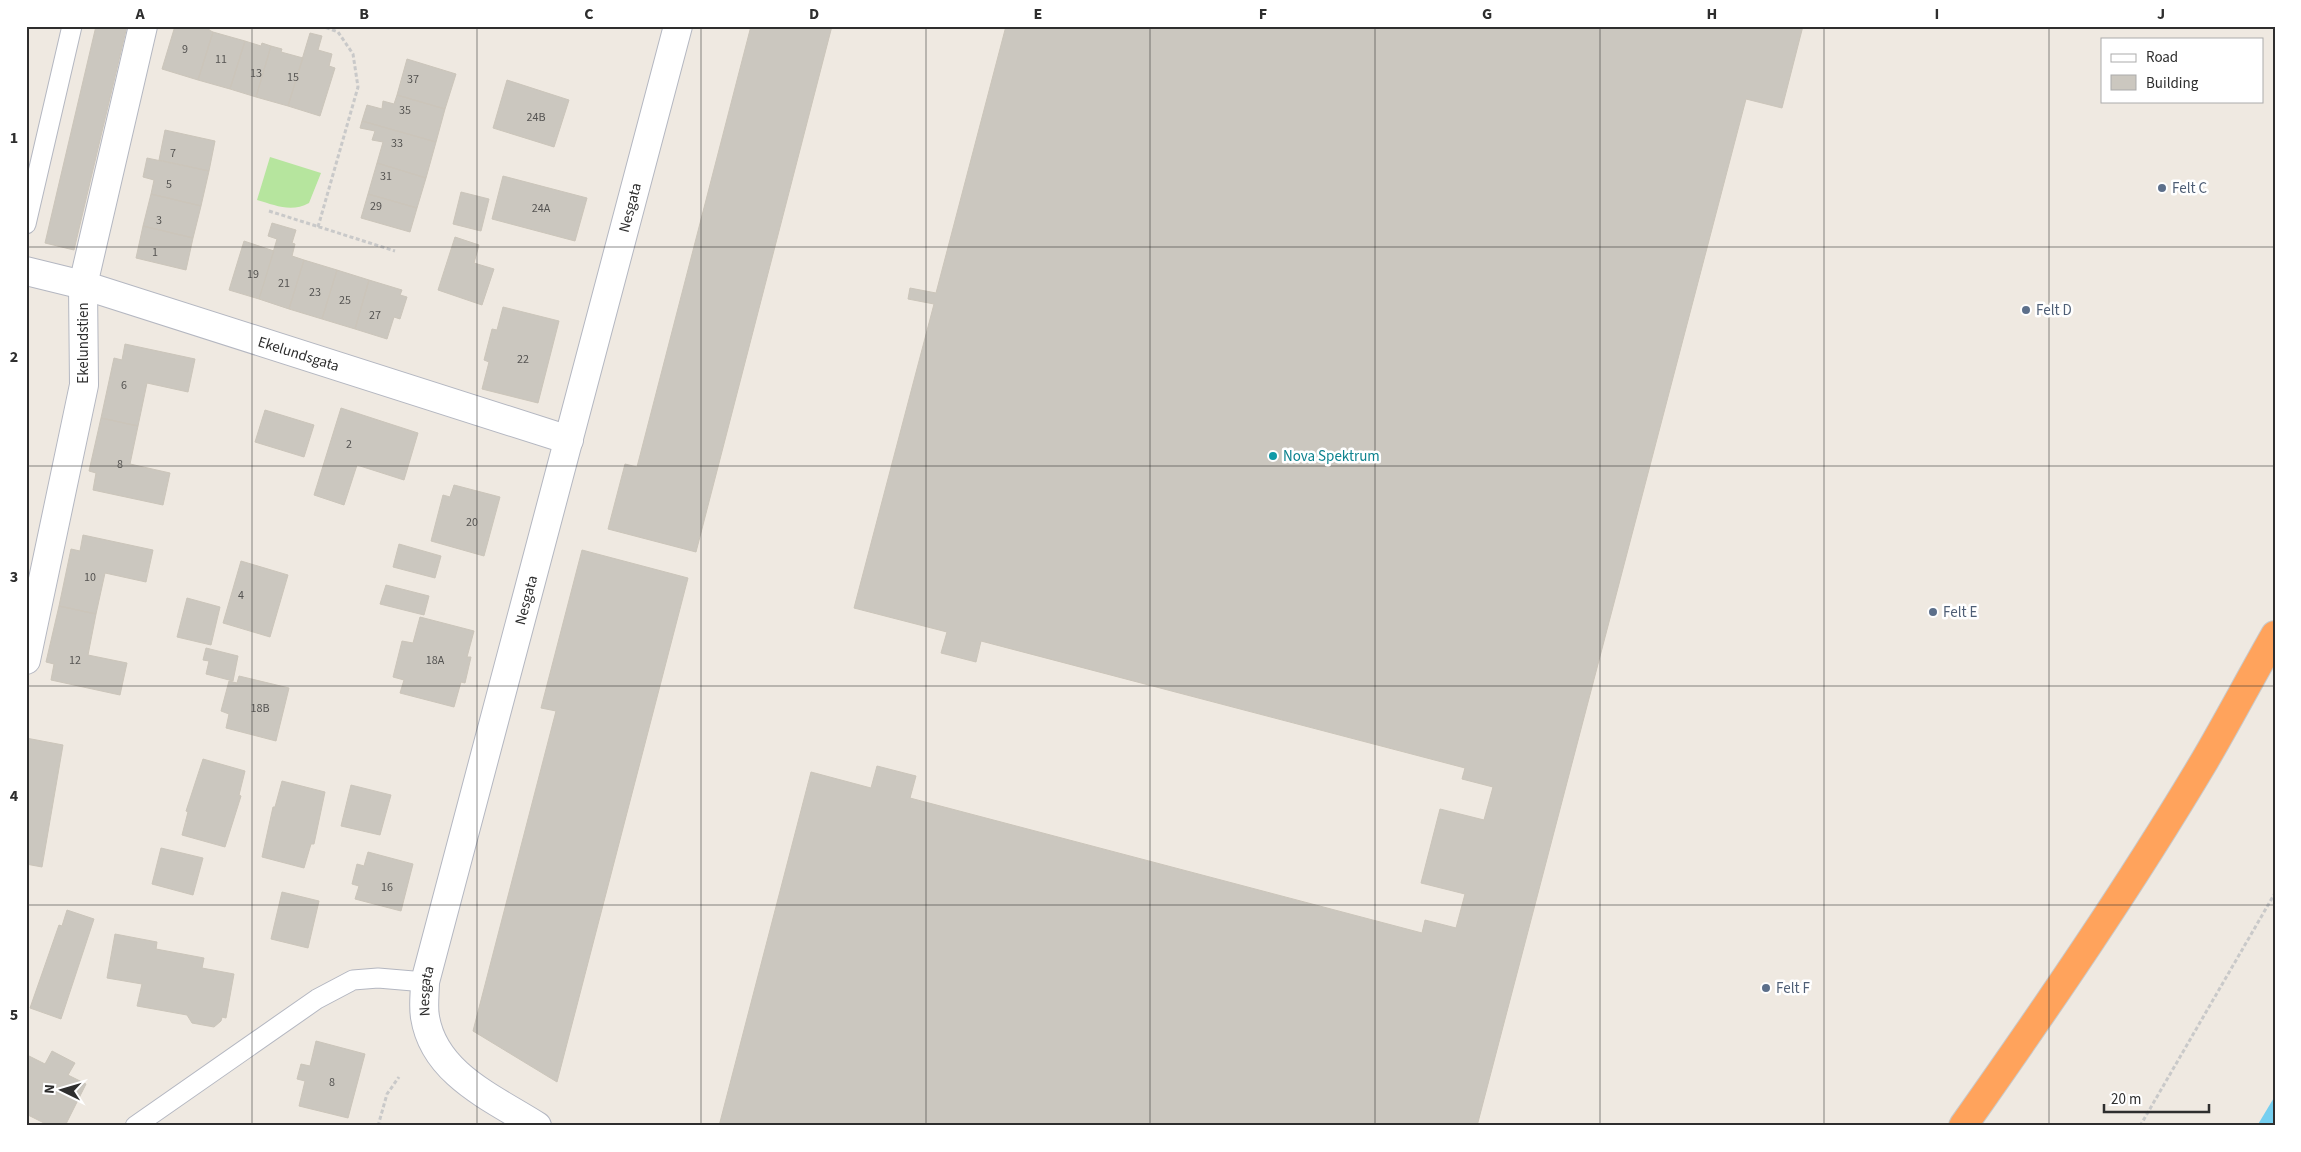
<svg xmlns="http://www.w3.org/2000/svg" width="2301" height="1152" viewBox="0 0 2301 1152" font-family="'Source Sans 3',sans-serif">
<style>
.green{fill:#b6e59e}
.water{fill:#75cff0}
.building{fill:#cbc7bf;stroke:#cbc5ba}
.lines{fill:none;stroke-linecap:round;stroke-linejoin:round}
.lane-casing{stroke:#b4b7c1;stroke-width:21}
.street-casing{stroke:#b4b7c1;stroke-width:30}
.secondary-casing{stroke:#b4b7c1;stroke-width:30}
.highway-casing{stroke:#c9c9c9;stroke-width:30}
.path{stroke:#c9c9c9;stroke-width:3;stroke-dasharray:4 2.5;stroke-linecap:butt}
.lane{stroke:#fff;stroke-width:19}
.street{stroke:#fff;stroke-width:28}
.secondary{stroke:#fff;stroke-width:28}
.highway{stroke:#ffa35c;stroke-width:28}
.grid{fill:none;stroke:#2e2e2e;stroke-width:1;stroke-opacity:0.55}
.service-dot{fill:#5c6f8a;stroke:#fff;stroke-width:2}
.culture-dot{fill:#0f9aa8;stroke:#fff;stroke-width:2}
.labels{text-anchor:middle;stroke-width:5;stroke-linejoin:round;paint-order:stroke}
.number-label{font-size:12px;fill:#555452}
.service-label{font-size:15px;fill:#4e5e75;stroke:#fff;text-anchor:start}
.street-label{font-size:15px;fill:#2e2e2e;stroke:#fff}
.culture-label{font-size:15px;fill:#0d838f;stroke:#fff;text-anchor:start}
.neatline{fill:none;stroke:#2e2e2e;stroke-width:2}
.grid-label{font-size:16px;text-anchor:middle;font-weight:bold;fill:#2e2e2e}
</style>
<rect width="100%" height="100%" fill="#efe9e1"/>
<path class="green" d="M 270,157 L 321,173 L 309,203 C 291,213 275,205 257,200 Z"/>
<path class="water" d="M 2275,1096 L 2275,1126 L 2257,1126 Z"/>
<path class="building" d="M 96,26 L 127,26 L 74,250 L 45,243 Z
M 175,26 L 210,26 L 209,30 L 213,32 L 198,80 L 162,69 Z
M 751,26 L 832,26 L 696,552 L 608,529 L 625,464 L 637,467 Z
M 1006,26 L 1803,26 L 1782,108 L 1746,99 L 1477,1126 L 719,1126 L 811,772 L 871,788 L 877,766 L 916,776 L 910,798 L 1422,933 L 1425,920 L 1456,928 L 1465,894 L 1421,883 L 1440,809 L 1484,820 L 1493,787 L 1462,779 L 1465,768 L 981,641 L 976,662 L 941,653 L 947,632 L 854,608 L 934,304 L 908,299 L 910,288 L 936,293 Z
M 213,32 L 245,41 L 230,89 L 198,80 Z
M 310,33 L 322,36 L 318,50 L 332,54 L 329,66 L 335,68 L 320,116 L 288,106 Z
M 245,41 L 261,46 L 262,43 L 271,46 L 256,97 L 230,89 Z
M 271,46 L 282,49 L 281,52 L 303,58 L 288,106 L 256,97 Z
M 407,59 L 456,74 L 445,109 L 397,95 Z
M 507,80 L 569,100 L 554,147 L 493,128 Z
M 397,95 L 445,109 L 436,142 L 362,121 L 367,105 L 382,109 L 383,101 L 394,104 Z
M 362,121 L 436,142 L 426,178 L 377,163 L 383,142 L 372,140 L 375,131 L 360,128 Z
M 165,130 L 215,141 L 209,171 L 159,160 Z
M 147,158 L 209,171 L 201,206 L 151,194 L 154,180 L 143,177 Z
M 377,163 L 426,178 L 417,208 L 368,194 Z
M 503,176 L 587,198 L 575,241 L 492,219 Z
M 461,192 L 489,199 L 481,231 L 453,224 Z
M 151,194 L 201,206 L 193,238 L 143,226 Z
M 368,194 L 417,208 L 410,232 L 361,218 Z
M 272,223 L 296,230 L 292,243 L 295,244 L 292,256 L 304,260 L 289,309 L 259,299 L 277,239 L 268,236 Z
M 143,226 L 193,238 L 186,270 L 136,258 Z
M 455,237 L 479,245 L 474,263 L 494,269 L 482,305 L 438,290 Z
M 244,241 L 274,251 L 259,299 L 229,290 Z
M 304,260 L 337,270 L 322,319 L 289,309 Z
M 337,270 L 369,280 L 355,329 L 322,319 Z
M 369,280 L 402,290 L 400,295 L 407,297 L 400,319 L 394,317 L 387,339 L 355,329 Z
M 503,307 L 559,321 L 538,403 L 482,389 L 489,362 L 484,360 L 492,329 L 497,330 Z
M 125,344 L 195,359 L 188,392 L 147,383 L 138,426 L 101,418 L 114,358 L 122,360 Z
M 341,408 L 418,433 L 404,480 L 357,465 L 344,505 L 314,495 Z
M 265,410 L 314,425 L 304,457 L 255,442 Z
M 101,418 L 138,426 L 130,464 L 170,473 L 163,505 L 93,490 L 96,473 L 89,471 Z
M 454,485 L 500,497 L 484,556 L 431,541 L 443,495 L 450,497 Z
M 83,535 L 153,550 L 146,582 L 105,573 L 96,614 L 59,606 L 71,549 L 80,551 Z
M 399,544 L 441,556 L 435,578 L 393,567 Z
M 582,550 L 688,578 L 557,1082 L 473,1031 L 556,711 L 541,708 Z
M 241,561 L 288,575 L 270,637 L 223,623 Z
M 386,585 L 429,596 L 424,615 L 380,604 Z
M 187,598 L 220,607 L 211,645 L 177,637 Z
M 59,606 L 96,614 L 88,655 L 127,663 L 120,695 L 51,680 L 54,664 L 46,662 Z
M 420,617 L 474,631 L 467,657 L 471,657 L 465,683 L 461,682 L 454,707 L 400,693 L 404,680 L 393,677 L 402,641 L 413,643 Z
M 206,648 L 238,656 L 233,681 L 206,674 L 209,661 L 203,660 Z
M 239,676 L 289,688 L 276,741 L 226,728 L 229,714 L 221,711 L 229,681 L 237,683 Z
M 26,738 L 63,745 L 42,867 L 26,864 Z
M 203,759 L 245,771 L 239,795 L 241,796 L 225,847 L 182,835 L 188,812 L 186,811 Z
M 282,781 L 325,792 L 314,844 L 311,844 L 304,868 L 262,857 L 273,807 L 275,807 Z
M 351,785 L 391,795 L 380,835 L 341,826 Z
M 161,848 L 203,858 L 193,895 L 152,884 Z
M 368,852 L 413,864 L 401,911 L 355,899 L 359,886 L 352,884 L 357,864 L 364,866 Z
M 282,892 L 319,901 L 308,948 L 271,939 Z
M 67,910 L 94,919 L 61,1019 L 30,1008 L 59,925 L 62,926 Z
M 115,934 L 157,942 L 156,949 L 204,958 L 202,968 L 234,974 L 226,1018 L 222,1017 L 221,1021 L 214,1027 L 192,1023 L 187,1015 L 137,1006 L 142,984 L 107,978 Z
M 316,1041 L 365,1054 L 348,1118 L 299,1106 L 305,1081 L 297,1079 L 301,1064 L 310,1066 Z
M 52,1051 L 75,1063 L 68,1075 L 86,1084 L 65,1126 L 50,1126 L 26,1114 L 26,1057 L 27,1055 L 45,1064 Z"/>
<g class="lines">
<g class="lane-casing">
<path id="lane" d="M 26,224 L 72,26
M 135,1126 L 317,999 L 353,980 L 378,978 L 425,982"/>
</g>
<g class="street-casing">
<g id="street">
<path id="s1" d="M 26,271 L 83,285 L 569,440"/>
<path d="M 26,660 L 84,385 L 83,285 L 143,26"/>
</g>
</g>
<g class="secondary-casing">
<g id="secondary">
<path id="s2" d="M 537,1126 C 493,1098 434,1074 425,1017 C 423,1006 425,993 425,982 L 678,26"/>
</g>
</g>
<g class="highway-casing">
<path id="highway" d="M 1963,1126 C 2047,1007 2130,886 2205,760 C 2229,719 2251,677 2275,635"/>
</g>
<path class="path" d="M 269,211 L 395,251
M 318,227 L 358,87 L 353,54 L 338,32 L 322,26
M 378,1126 L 387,1094 L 399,1077
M 2140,1126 L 2275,893"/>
<use href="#lane" class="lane"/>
<use href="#street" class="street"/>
<use href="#secondary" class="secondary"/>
<use href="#highway" class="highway"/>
</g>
<path class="grid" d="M 252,26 L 252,1126M 477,26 L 477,1126M 701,26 L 701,1126M 926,26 L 926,1126M 1150,26 L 1150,1126M 1375,26 L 1375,1126M 1600,26 L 1600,1126M 1824,26 L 1824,1126M 2049,26 L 2049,1126M 26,247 L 2275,247M 26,466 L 2275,466M 26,686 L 2275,686M 26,905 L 2275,905"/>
<g class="service-dot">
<circle cx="2162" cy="188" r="5"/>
<circle cx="2026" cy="310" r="5"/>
<circle cx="1933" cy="612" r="5"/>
<circle cx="1766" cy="988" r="5"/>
</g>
<circle class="culture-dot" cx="1273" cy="456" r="5"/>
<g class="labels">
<g class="number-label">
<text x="185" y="53">9</text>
<text x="221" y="63">11</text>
<text x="256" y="77">13</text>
<text x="293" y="81">15</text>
<text x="413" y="83">37</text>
<text x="405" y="114">35</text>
<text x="536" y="121">24B</text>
<text x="397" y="147">33</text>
<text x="173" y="157">7</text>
<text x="386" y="180">31</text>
<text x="169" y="188">5</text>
<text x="376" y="210">29</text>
<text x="541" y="212">24A</text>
<text x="159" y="224">3</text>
<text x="155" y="256">1</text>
<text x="253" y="278">19</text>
<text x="284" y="287">21</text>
<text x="315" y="296">23</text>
<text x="345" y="304">25</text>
<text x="375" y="319">27</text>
<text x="523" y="363">22</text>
<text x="124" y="389">6</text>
<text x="349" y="448">2</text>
<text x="120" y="468">8</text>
<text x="472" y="526">20</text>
<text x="90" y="581">10</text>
<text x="241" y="599">4</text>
<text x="75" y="664">12</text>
<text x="435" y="664">18A</text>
<text x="260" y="712">18B</text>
<text x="387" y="891">16</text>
<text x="332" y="1086">8</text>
</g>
<g class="service-label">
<text x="2172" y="193">Felt C</text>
<text x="2036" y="315">Felt D</text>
<text x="1943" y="617">Felt E</text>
<text x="1776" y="993">Felt F</text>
</g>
<g class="street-label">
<text dy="5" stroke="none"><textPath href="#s2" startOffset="998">Nesgata</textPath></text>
<text transform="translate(83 343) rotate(-90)" y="5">Ekelundstien</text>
<text dy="5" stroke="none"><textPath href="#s1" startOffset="285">Ekelundsgata</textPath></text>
<text dy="5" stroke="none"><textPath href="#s2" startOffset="592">Nesgata</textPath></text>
<text dy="5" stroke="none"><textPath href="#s2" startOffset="188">Nesgata</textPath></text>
</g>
<g class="culture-label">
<text x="1283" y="461">Nova Spektrum</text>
</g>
</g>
<rect width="2301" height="1152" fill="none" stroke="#ffffff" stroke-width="55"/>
<rect x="2101" y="38" width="162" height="65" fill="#ffffff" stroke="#ababab"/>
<rect x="2111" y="54" width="25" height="8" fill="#ffffff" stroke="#ababab"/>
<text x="2146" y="62" font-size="15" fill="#2e2e2e">Road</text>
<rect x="2111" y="75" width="25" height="15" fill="#cbc7bf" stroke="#ababab"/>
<text x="2146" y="88" font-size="15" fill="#2e2e2e">Building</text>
<g transform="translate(62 1090) rotate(275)" stroke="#ffffff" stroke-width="4" paint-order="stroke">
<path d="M0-4L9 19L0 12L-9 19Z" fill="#2e2e2e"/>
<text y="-8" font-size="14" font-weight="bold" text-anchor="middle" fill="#2e2e2e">N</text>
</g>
<path d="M2104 1104v8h105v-8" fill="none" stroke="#2e2e2e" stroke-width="2.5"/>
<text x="2111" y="1104" font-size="15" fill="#2e2e2e" stroke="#ffffff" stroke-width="4" paint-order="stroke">20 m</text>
<rect x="28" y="28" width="2246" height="1096" class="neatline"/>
<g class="grid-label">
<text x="140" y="19">A</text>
<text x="364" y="19">B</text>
<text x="589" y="19">C</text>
<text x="814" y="19">D</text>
<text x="1038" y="19">E</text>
<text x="1263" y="19">F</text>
<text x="1487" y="19">G</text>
<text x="1712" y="19">H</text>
<text x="1937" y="19">I</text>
<text x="2161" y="19">J</text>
<text x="14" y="143">1</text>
<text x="14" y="362">2</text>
<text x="14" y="582">3</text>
<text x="14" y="801">4</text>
<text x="14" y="1020">5</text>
</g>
</svg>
